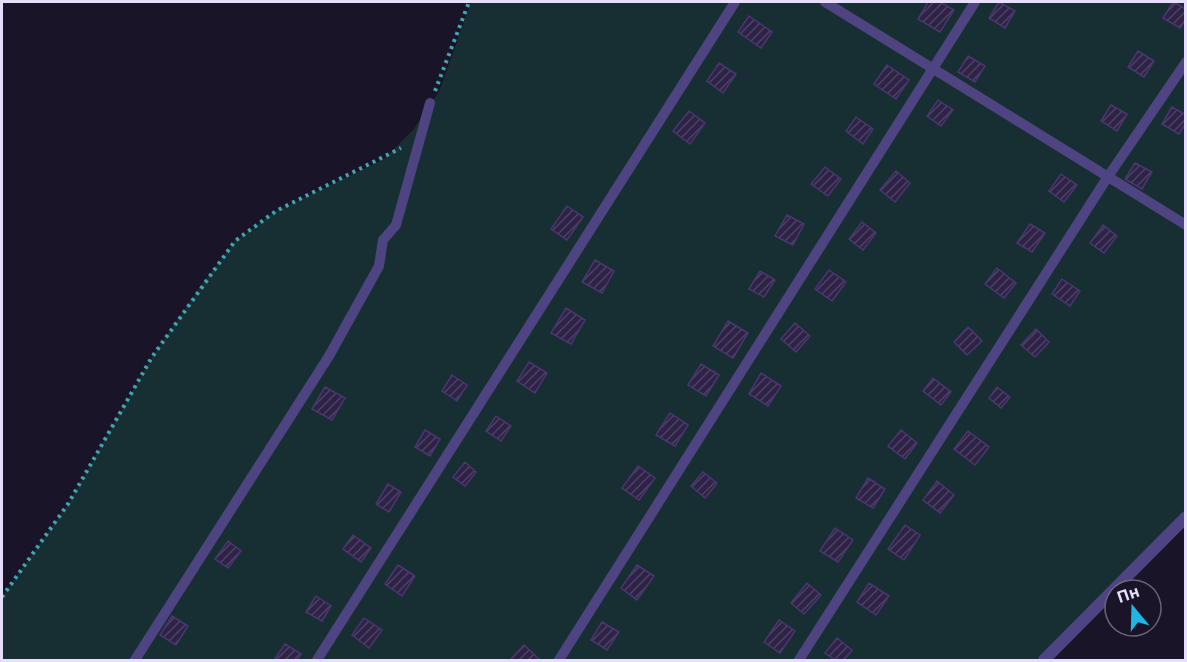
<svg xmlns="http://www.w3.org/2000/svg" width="1187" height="662" viewBox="0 0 1187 662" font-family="'Noto Sans',sans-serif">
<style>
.garden{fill:#172f32}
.building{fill:url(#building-hatch);stroke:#4a3671;stroke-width:1.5}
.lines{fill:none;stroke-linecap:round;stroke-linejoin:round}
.path{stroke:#3ea6b0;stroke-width:4;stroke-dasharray:3 4.5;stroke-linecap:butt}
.service{stroke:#4f4482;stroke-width:10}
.minor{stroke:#4f4482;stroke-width:12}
</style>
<defs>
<pattern id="building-hatch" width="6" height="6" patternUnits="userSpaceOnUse" patternTransform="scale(1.5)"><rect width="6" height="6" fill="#2f2247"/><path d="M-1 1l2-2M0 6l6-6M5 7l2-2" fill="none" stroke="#4d4262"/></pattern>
</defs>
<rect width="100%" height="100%" fill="#1a1428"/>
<path class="garden" d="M 471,2 L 1185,2 L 1185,517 L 1044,660 L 2,660 L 2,597 L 68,504 L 152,357 L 200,287 L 235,241 L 276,211 L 384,159 L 413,130 L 439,92 Z"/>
<path class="building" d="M 928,2 L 940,2 L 954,10 L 940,32 L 918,19 Z
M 999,2 L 1015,11 L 1005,28 L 989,18 Z
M 1173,2 L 1186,9 L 1186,19 L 1180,28 L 1163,18 Z
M 749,16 L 772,32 L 761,48 L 738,32 Z
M 1138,51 L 1154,61 L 1144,77 L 1128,67 Z
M 968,56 L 985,66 L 975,82 L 958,72 Z
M 719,63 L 736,74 L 723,93 L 707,81 Z
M 887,65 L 909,80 L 896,99 L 874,84 Z
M 938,100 L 953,110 L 941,126 L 927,116 Z
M 1111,105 L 1127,114 L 1117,131 L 1101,121 Z
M 1172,107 L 1186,115 L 1186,123 L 1179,134 L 1162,124 Z
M 689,111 L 705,123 L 690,144 L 673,131 Z
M 856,117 L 873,129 L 863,144 L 846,131 Z
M 1135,163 L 1152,172 L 1142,189 L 1125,179 Z
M 825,167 L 841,179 L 828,196 L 811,184 Z
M 896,171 L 910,183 L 895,202 L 880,190 Z
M 1061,174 L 1077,185 L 1064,202 L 1049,191 Z
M 567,206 L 583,217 L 567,240 L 551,229 Z
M 787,215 L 804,224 L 793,245 L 775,236 Z
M 862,222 L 876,233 L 863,250 L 849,239 Z
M 1030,224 L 1045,233 L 1032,252 L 1017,243 Z
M 1103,225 L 1117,236 L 1104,253 L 1090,243 Z
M 595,260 L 614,271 L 602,293 L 582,282 Z
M 997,268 L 1016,283 L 1004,298 L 985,284 Z
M 829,270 L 846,282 L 832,301 L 815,289 Z
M 760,271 L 775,280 L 764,297 L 749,289 Z
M 1062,279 L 1080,291 L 1070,306 L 1052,294 Z
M 566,308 L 585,320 L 571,344 L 551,333 Z
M 728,321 L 748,333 L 733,358 L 713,346 Z
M 795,323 L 810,336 L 796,352 L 781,339 Z
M 968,327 L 982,341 L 967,355 L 954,342 Z
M 1036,329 L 1049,342 L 1035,357 L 1021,345 Z
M 529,362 L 547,373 L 535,393 L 517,381 Z
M 701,364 L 719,375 L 706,396 L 688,385 Z
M 761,373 L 781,386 L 768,406 L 749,394 Z
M 452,375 L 467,385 L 457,401 L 442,391 Z
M 933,378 L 951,392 L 941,405 L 923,391 Z
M 325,387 L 345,398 L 332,420 L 312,409 Z
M 997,387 L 1010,397 L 1001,408 L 989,398 Z
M 670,413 L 688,425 L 675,446 L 656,435 Z
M 496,416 L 511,426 L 501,441 L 486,431 Z
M 425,430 L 440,439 L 430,456 L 415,447 Z
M 901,430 L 917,443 L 905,459 L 888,446 Z
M 968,431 L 989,447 L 975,465 L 954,449 Z
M 465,462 L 476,472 L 465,486 L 453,477 Z
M 638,466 L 655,478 L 639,500 L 622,488 Z
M 703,472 L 717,483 L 705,498 L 691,486 Z
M 868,478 L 885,489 L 873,508 L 856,498 Z
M 937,481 L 954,495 L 940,513 L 923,500 Z
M 388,484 L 401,492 L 389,512 L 376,504 Z
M 905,525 L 920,535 L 904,560 L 888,549 Z
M 835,528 L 853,540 L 838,562 L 820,551 Z
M 353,535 L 371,548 L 361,562 L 343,549 Z
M 228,541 L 241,551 L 228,568 L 215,559 Z
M 398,565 L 415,576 L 402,596 L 385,584 Z
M 637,565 L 654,576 L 637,600 L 621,588 Z
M 807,583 L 821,595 L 804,614 L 791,603 Z
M 869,583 L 889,596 L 876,615 L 857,602 Z
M 316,596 L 331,606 L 322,621 L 306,612 Z
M 172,616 L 188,626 L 176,645 L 160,635 Z
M 364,618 L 382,630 L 369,648 L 352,635 Z
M 779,620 L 795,631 L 780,653 L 764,642 Z
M 602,622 L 619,632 L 607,650 L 591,640 Z
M 837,638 L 852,650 L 844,660 L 835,660 L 825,653 Z
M 285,644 L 301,654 L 297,660 L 274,660 Z
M 524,645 L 539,659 L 538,660 L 510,660 Z"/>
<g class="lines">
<path class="path" d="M 435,91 L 469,2
M 2,597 L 68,504 L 152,357 L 235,241 L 276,211 L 401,148"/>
<path class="service" d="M 825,2 L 1186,225
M 135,660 L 329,356 L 379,266 L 383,240 L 396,225 L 430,103
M 317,660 L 735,2
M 559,660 L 975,2
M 799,660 L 1107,178 L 1186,62"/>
<path class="minor" d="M 1044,660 L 1186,517"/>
</g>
<rect width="1187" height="662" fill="none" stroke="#e6defb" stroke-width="6"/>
<g transform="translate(1133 608) rotate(341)"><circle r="28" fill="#1a1428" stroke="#6c657c" stroke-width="1.5"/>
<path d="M0-4.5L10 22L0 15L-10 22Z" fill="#1fb6e6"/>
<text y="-9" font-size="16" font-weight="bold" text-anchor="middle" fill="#e6defb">Пн</text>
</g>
</svg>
